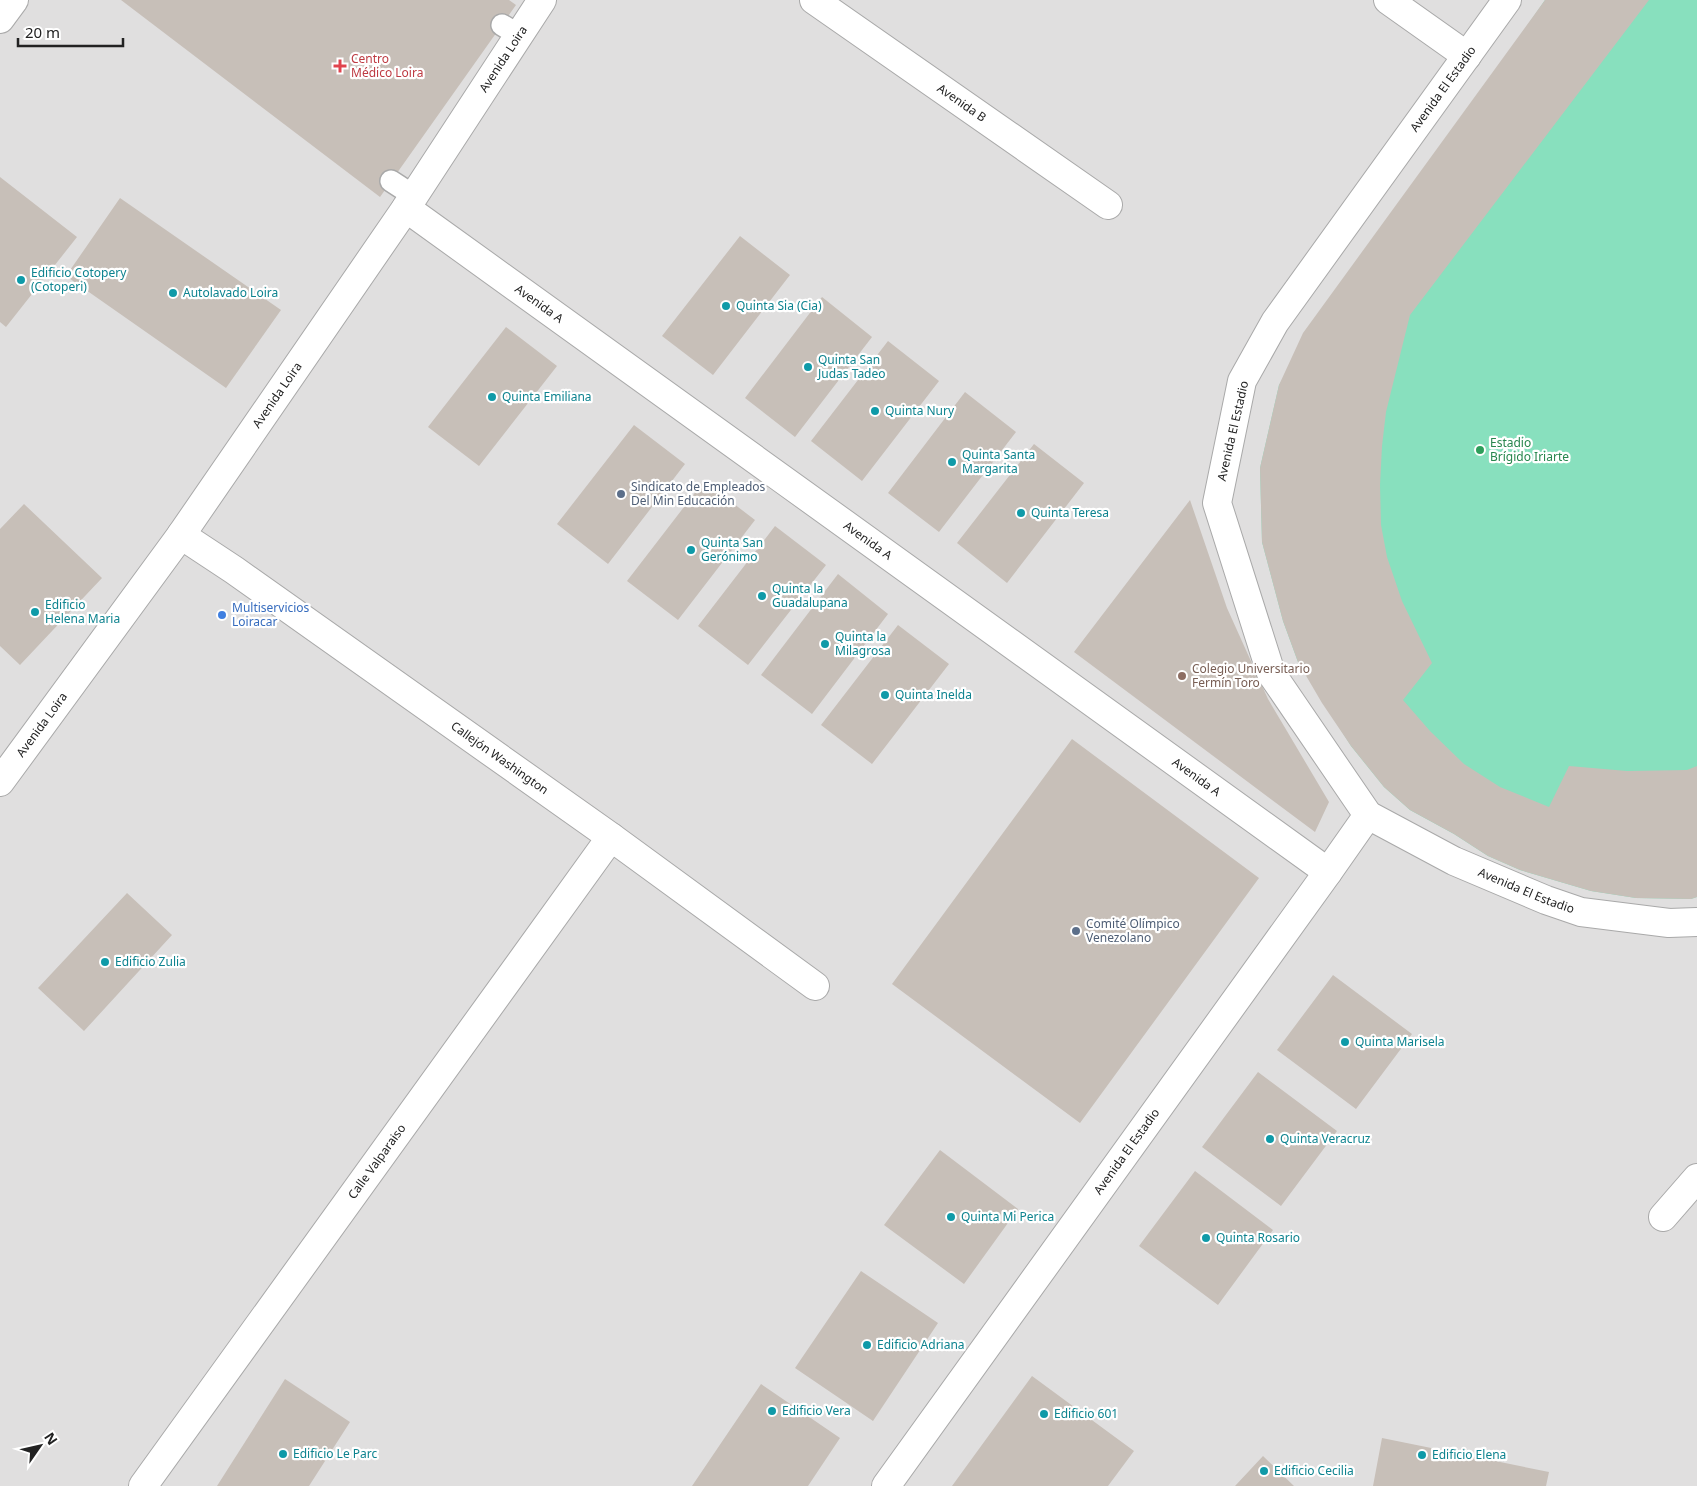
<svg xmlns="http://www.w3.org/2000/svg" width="1697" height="1486" viewBox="0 0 1697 1486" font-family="'Noto Sans',sans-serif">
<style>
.residential{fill:#e0dfdf}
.pitch{fill:#88e0be}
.building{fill:#c7bfb8}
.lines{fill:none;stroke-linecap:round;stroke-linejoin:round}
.service-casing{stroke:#a9a9a9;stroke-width:24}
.minor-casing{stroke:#a9a9a9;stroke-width:30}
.service{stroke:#fff;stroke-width:21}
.minor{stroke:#fff;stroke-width:28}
.health-dot{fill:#e0444e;stroke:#fff;stroke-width:2}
.culture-dot{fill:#0f9aa8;stroke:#fff;stroke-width:2}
.leisure-dot{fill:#2e9e5b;stroke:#fff;stroke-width:2}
.service-dot{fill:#5c6f8a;stroke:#fff;stroke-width:2}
.shop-dot{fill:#3f7fe0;stroke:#fff;stroke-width:2}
.education-dot{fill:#8d6e63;stroke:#fff;stroke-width:2}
.labels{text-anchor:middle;stroke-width:4.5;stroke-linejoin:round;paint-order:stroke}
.health-label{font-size:12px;fill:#be3a42;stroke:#fff;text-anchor:start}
.street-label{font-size:12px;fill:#222;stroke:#fff}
.culture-label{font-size:12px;fill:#0d838f;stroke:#fff;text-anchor:start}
.leisure-label{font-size:12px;fill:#27864d;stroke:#fff;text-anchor:start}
.service-label{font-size:12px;fill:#4e5e75;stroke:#fff;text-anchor:start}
.shop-label{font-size:12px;fill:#366cbe;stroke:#fff;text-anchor:start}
.education-label{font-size:12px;fill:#785e54;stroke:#fff;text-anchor:start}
</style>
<rect width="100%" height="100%" fill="#f2efe9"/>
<path class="residential" d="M 0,0 L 1697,0 L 1697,1486 L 0,1486 Z"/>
<path class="pitch" d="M 1545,0 L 1697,0 L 1697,897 L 1691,899 L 1636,898 L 1591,891 L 1520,870 L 1488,856 L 1454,834 L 1410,810 L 1384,787 L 1351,746 L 1298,662 L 1283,621 L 1262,542 L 1260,468 L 1279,385 Z"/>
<path class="building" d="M 121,0 L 509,0 L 516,5 L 380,197 Z
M 1545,0 L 1649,0 L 1410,315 L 1386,412 L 1382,446 L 1380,485 L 1381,525 L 1387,557 L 1402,601 L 1432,663 L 1403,700 L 1430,731 L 1464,764 L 1500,787 L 1549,807 L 1569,766 L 1627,771 L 1687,770 L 1697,766 L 1697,897 L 1691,899 L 1636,898 L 1591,891 L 1520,870 L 1488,856 L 1454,834 L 1410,810 L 1384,787 L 1351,746 L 1322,703 L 1298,662 L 1283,621 L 1262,542 L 1260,468 L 1279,385 L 1303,333 Z
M 0,177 L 77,237 L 6,327 L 0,322 Z
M 120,198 L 281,310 L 226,388 L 66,276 Z
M 740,236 L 790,275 L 713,375 L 662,336 Z
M 822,297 L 872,337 L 795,437 L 745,398 Z
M 506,327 L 557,366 L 479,466 L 428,427 Z
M 888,341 L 939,381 L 862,481 L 811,441 Z
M 965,392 L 1016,432 L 939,532 L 888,493 Z
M 634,425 L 685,464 L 608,564 L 557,524 Z
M 1034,444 L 1084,483 L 1007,583 L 957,543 Z
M 704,481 L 755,520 L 678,620 L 627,581 Z
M 1190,500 L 1227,608 L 1268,699 L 1329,802 L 1315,832 L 1074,652 Z
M 24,504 L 102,578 L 20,665 L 0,646 L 0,529 Z
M 775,526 L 826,565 L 748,665 L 698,626 Z
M 838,574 L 888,614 L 812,714 L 761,675 Z
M 898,625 L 949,664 L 872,764 L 821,725 Z
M 1072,739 L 1259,878 L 1080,1123 L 892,984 Z
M 127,893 L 172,935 L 84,1031 L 38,988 Z
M 1333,975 L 1412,1034 L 1356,1109 L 1277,1050 Z
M 1258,1072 L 1337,1131 L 1281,1206 L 1202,1147 Z
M 940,1150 L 1018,1209 L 964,1284 L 884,1225 Z
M 1195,1171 L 1273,1230 L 1218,1305 L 1139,1246 Z
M 861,1271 L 938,1323 L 873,1421 L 795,1368 Z
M 1032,1376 L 1134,1451 L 1108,1486 L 952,1486 Z
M 285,1379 L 350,1422 L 309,1486 L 217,1486 Z
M 761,1384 L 840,1438 L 808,1486 L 692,1486 Z
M 1382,1438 L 1549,1472 L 1546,1486 L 1373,1486 Z
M 1263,1456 L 1294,1486 L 1235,1486 Z"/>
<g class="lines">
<g class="service-casing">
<path id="service" d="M 502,25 L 519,35
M 391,181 L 414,196"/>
</g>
<g class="minor-casing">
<g id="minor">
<path id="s1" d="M 814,0 L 1108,205"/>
<path d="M 1388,0 L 1467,56"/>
<path id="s2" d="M 1507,0 L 1275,322 L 1242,381 L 1217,503 L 1271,673 L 1368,815 L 1454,861 L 1546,900 L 1581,912 L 1669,923 L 1697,922"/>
<path d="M 0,19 L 14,0"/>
<path id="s3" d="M 406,208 L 1328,872"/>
<path id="s4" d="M 181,535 L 234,570 L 611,837 L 815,986"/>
<path id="s5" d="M 0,782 L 181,535 L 406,208 L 542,0"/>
<path d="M 1663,1217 L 1697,1178"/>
<path id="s6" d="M 143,1486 L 611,837"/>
<path id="s7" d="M 886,1486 L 1328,872 L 1368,815"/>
</g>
</g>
<use href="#service" class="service"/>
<use href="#minor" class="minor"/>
</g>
<path class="health-dot" d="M337.5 58.5h5v5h5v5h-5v5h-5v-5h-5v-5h5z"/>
<g class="culture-dot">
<circle cx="21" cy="280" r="5"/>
<circle cx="173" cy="293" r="5"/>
<circle cx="726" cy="306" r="5"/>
<circle cx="808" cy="367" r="5"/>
<circle cx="492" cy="397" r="5"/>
<circle cx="875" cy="411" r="5"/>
<circle cx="952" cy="462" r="5"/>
<circle cx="1021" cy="513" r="5"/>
<circle cx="691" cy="550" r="5"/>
<circle cx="762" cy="596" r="5"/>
<circle cx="35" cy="612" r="5"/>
<circle cx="825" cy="644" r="5"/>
<circle cx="885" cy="695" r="5"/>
<circle cx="105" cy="962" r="5"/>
<circle cx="1345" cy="1042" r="5"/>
<circle cx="1270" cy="1139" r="5"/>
<circle cx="951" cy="1217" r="5"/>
<circle cx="1206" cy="1238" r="5"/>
<circle cx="867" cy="1345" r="5"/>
<circle cx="772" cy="1411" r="5"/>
<circle cx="1044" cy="1414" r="5"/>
<circle cx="283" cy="1454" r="5"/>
<circle cx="1422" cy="1455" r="5"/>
<circle cx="1264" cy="1471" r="5"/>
</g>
<circle class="leisure-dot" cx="1480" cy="450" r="5"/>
<g class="service-dot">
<circle cx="621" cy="494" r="5"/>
<circle cx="1076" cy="931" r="5"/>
</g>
<circle class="shop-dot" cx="222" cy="615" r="5"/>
<circle class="education-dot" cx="1182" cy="676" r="5"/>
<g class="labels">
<g class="health-label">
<text x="351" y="63">Centro<tspan x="351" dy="14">Médico Loira</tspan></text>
</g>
<g class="street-label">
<text dy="4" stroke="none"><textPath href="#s5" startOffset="881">Avenida Loira</textPath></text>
<text transform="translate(1443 89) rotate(-54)" y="4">Avenida El Estadio</text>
<text dy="4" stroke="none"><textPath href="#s1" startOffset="180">Avenida B</textPath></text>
<text dy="4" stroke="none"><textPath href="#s3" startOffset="164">Avenida A</textPath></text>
<text dy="4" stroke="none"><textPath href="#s5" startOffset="476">Avenida Loira</textPath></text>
<text transform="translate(1233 431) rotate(-77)" y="4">Avenida El Estadio</text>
<text dy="4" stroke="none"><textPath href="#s3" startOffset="569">Avenida A</textPath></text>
<text dy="4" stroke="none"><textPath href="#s5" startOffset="71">Avenida Loira</textPath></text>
<text dy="4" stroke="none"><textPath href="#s4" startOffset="389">Callejón Washington</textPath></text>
<text dy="4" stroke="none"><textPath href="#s3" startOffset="974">Avenida A</textPath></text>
<text dy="4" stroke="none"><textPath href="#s2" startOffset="1115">Avenida El Estadio</textPath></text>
<text dy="4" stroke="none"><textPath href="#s7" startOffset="412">Avenida El Estadio</textPath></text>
<text dy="4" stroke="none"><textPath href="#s6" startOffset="400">Calle Valparaiso</textPath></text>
</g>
<g class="culture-label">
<text x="31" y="277">Edificio Cotopery<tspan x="31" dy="14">(Cotoperi)</tspan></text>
<text x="183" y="297">Autolavado Loira</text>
<text x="736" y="310">Quinta Sia (Cia)</text>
<text x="818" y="364">Quinta San<tspan x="818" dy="14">Judas Tadeo</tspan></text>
<text x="502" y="401">Quinta Emiliana</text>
<text x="885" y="415">Quinta Nury</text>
<text x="962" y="459">Quinta Santa<tspan x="962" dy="14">Margarita</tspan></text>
<text x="1031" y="517">Quinta Teresa</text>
<text x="701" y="547">Quinta San<tspan x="701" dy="14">Gerónimo</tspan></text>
<text x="772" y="593">Quinta la<tspan x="772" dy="14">Guadalupana</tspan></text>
<text x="45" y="609">Edificio<tspan x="45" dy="14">Helena Maria</tspan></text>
<text x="835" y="641">Quinta la<tspan x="835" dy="14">Milagrosa</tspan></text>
<text x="895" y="699">Quinta Inelda</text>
<text x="115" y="966">Edificio Zulia</text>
<text x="1355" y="1046">Quinta Marisela</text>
<text x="1280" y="1143">Quinta Veracruz</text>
<text x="961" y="1221">Quinta Mi Perica</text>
<text x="1216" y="1242">Quinta Rosario</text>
<text x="877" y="1349">Edificio Adriana</text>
<text x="782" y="1415">Edificio Vera</text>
<text x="1054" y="1418">Edificio 601</text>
<text x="293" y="1458">Edificio Le Parc</text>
<text x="1432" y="1459">Edificio Elena</text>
<text x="1274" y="1475">Edificio Cecilia</text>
</g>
<g class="leisure-label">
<text x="1490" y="447">Estadio<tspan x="1490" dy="14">Brígido Iriarte</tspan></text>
</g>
<g class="service-label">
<text x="631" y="491">Sindicato de Empleados<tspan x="631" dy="14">Del Min Educación</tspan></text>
<text x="1086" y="928">Comité Olímpico<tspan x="1086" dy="14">Venezolano</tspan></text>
</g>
<g class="shop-label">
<text x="232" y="612">Multiservicios<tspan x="232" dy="14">Loiracar</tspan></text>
</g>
<g class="education-label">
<text x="1192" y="673">Colegio Universitario<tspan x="1192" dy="14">Fermín Toro</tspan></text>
</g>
</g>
<g transform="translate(40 1446) rotate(56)" stroke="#ffffff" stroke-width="4" paint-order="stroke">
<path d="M0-4L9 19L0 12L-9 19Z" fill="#222222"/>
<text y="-8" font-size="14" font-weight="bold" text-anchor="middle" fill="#222222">N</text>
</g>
<path d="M18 38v8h105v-8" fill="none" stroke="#222222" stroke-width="2.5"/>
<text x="25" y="38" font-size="15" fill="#222222" stroke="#ffffff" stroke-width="4" paint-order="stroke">20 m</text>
</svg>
